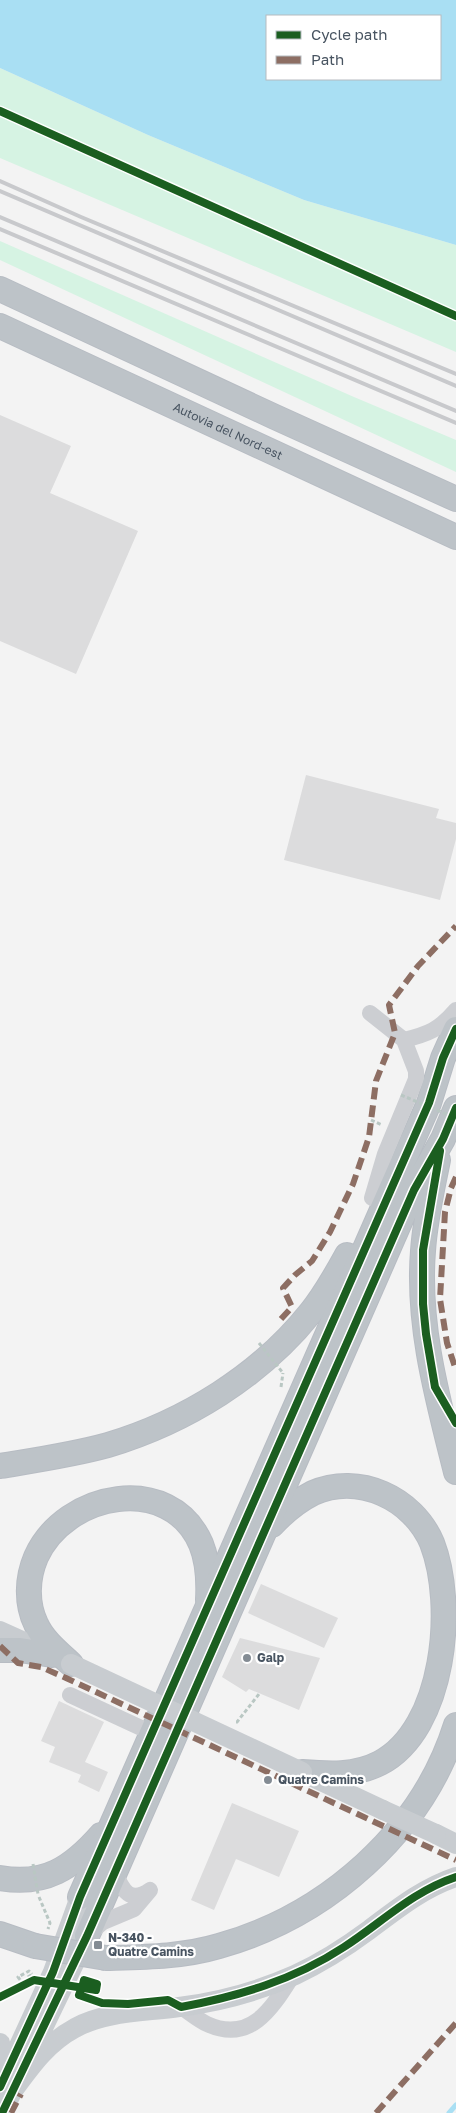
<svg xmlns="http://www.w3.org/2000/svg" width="456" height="2113" viewBox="0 0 456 2113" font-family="'Golos Text',sans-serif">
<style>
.green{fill:#d6f3e3}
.water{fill:#a9dff3;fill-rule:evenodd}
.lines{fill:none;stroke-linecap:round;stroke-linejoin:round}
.stream{stroke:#a9dff3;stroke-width:5}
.building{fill:#dcdcdd}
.highway-casing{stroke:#b7bcc3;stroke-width:26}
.path{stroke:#b9c7c3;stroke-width:3;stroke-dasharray:4 2.5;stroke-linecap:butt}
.minor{stroke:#ccced2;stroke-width:16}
.major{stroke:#c8ccd0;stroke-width:20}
.highway{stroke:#bdc3c8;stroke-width:24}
.rail{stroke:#c8c9cc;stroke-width:4}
.highway-bridge-casing{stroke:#b7bcc3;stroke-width:26;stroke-linecap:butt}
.path-bridge{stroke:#b9c7c3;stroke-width:3;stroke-dasharray:4 2.5;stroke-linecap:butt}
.major-bridge{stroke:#c8ccd0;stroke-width:20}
.highway-bridge{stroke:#bdc3c8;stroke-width:24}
.quiet{stroke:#8d6e63;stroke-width:6;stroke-dasharray:12 6;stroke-linecap:butt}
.cycleway-casing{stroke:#fff;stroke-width:11}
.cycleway{stroke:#1b5e20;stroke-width:8}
.poi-dot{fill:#848c94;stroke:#fff;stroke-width:2}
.labels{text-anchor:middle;stroke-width:4.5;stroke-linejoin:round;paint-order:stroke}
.street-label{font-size:12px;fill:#485461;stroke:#fff}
.poi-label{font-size:12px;font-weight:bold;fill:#485461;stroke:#fff;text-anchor:start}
</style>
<rect width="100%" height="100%" fill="#f3f3f3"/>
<path class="green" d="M 0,68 L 148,135 L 304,200 L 456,245 L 456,352 L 0,158 Z
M 0,241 L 354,397 L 456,440 L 456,472 L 0,260 Z"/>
<path class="water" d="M 0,0 L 456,0 L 456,245 L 304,200 L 148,135 L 0,68 ZM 440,16 L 440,79 L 267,79 L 267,16 Z"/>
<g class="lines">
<path class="stream" d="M 449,2113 L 456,2105"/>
</g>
<path class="building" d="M 0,415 L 71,446 L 50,493 L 138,531 L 76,674 L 0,641 Z
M 306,775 L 439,809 L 436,818 L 456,823 L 456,839 L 440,900 L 284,860 Z
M 261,1584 L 338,1618 L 324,1648 L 248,1613 Z
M 240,1638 L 320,1658 L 299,1710 L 249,1689 L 246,1692 L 222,1677 Z
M 59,1701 L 104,1722 L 85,1762 L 108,1772 L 99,1792 L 78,1782 L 81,1775 L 49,1762 L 55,1747 L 41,1741 Z
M 232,1803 L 299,1831 L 279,1877 L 236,1859 L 214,1910 L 191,1900 Z"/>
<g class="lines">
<g class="highway-casing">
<g id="highway">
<path d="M 0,289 L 275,417 L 456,499"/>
<path id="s1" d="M 0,326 L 456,537"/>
<path d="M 438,1160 C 432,1190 425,1220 423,1251 C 417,1326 438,1400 456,1472"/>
<path d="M 0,1466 C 36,1460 72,1455 108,1445 C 185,1422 260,1376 311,1312 C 325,1295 336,1275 347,1255"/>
<path d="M 272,1525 C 284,1512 297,1501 313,1493 C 359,1473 413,1498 432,1543 C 456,1605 445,1729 380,1763 C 355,1776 328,1774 302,1772"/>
<path d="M 0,1650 L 20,1650 L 52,1655"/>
<path d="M 71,1664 C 58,1652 43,1640 36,1624 C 26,1603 27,1578 36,1557 C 65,1492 170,1472 201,1544 C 208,1561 209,1581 208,1600"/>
<path d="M 0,1878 C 45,1886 72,1868 101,1835"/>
<path d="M 80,1897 L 429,1103 L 443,1058 L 456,1029"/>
<path d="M 0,1934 L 35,1946"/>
<path d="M 87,1936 L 414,1190 L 443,1139 L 456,1108"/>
<path d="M 106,1958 C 144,1957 182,1957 219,1946 C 326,1916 422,1833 456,1725"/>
</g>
</g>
<path class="path" d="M 371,1120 L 382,1125
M 281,1387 L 283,1373
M 236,1722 L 237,1722 L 259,1694
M 39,1897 L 50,1923 L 48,1929
M 85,1981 L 97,1984
M 28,1982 L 26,1978 L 33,1974
M 24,1985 L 18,1977 L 29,1971 L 32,1974
M 80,1993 L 79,1995 L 95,2001"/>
<path class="minor" d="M 370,1013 L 404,1040 L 416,1071 L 416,1079 L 385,1154 L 372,1198
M 404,1040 C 428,1034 439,1030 456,1010
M 70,1695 L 152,1733
M 89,1934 L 103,1922 L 134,1909 L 150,1890 C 130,1904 123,1891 115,1873
M 181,2007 C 189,2012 198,2020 207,2024 C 251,2044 272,2008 293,1975"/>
<path class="major" d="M 0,1631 L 40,1649
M 306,1774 L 383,1810
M 436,1834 L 456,1844
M 0,2043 L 2,2054 L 0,2078
M 0,2087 L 53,1972 L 80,1897
M 12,2092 C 31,2066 47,2043 75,2028 C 105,2011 146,2012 179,2007 C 218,2002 259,1991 295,1975 C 321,1963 346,1947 369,1930 C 397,1909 423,1888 456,1877
M 2,2113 L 85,1941"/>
<use href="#highway" class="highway"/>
<path class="rail" d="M 0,181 L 81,217 L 456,374
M 0,191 L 456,386
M 0,217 L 456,411
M 0,229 L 456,423"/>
<g class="highway-bridge-casing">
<path id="highway-bridge" d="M 35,1946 L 106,1958"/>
</g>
<path class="path-bridge" d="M 401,1095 L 456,1118
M 259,1343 L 283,1373
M 33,1864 L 38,1894
M 0,1997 L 34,1980 L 96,1990 L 97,1984"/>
<path class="major-bridge" d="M 71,1664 L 302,1772
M 383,1810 L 436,1834"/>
<use href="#highway-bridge" class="highway-bridge"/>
<path class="quiet" d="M 456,1177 L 451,1188 L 445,1212 L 440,1299 L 447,1343 L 456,1370
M 281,1319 L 292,1307 L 283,1288 L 295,1275 L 312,1261 L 330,1232 L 353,1184 L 369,1137 L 376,1081 L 395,1033 L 389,1005 L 418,966 L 456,926
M 0,1646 L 18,1663 L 41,1667 L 66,1678 L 456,1860
M 11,2113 L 21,2094
M 376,2113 L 456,2023"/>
<g class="cycleway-casing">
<path id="cycleway" d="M 0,111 L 456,316
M 440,1151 L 423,1250 L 423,1304 L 426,1334 L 435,1387 L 456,1423
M 0,1997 L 34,1980 L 90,1989 L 96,1990 L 97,1984 L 84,1980 C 83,1985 81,1990 79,1995 L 102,2003 L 128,2004 L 168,2000 L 181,2007 C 239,1996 294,1980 344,1947 C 381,1923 413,1891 456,1877
M 0,2087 L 53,1972 L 80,1897 L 429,1103 L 443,1058 L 456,1029
M 2,2113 L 87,1936 L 414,1190 L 443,1139 L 456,1108"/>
</g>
<use href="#cycleway" class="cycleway"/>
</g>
<g class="poi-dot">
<circle cx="247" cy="1658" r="5"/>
<circle cx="268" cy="1780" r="5"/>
<rect x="93" y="1940" width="10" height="10" rx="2.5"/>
</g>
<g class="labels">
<g class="street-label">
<text dy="4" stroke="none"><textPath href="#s1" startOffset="251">Autovia del Nord-est</textPath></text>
</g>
<g class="poi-label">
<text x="257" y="1662">Galp</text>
<text x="278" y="1784">Quatre Camins</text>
<text x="108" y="1942">N-340 -<tspan x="108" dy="14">Quatre Camins</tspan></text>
</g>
</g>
<rect x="266" y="15" width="175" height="65" fill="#ffffff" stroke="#b6bbc0"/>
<rect x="276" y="31" width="25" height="8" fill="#1b5e20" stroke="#b6bbc0"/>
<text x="311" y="40" font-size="15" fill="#485461">Cycle path</text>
<rect x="276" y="56" width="25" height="8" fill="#8d6e63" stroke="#b6bbc0"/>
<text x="311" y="65" font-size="15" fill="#485461">Path</text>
</svg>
